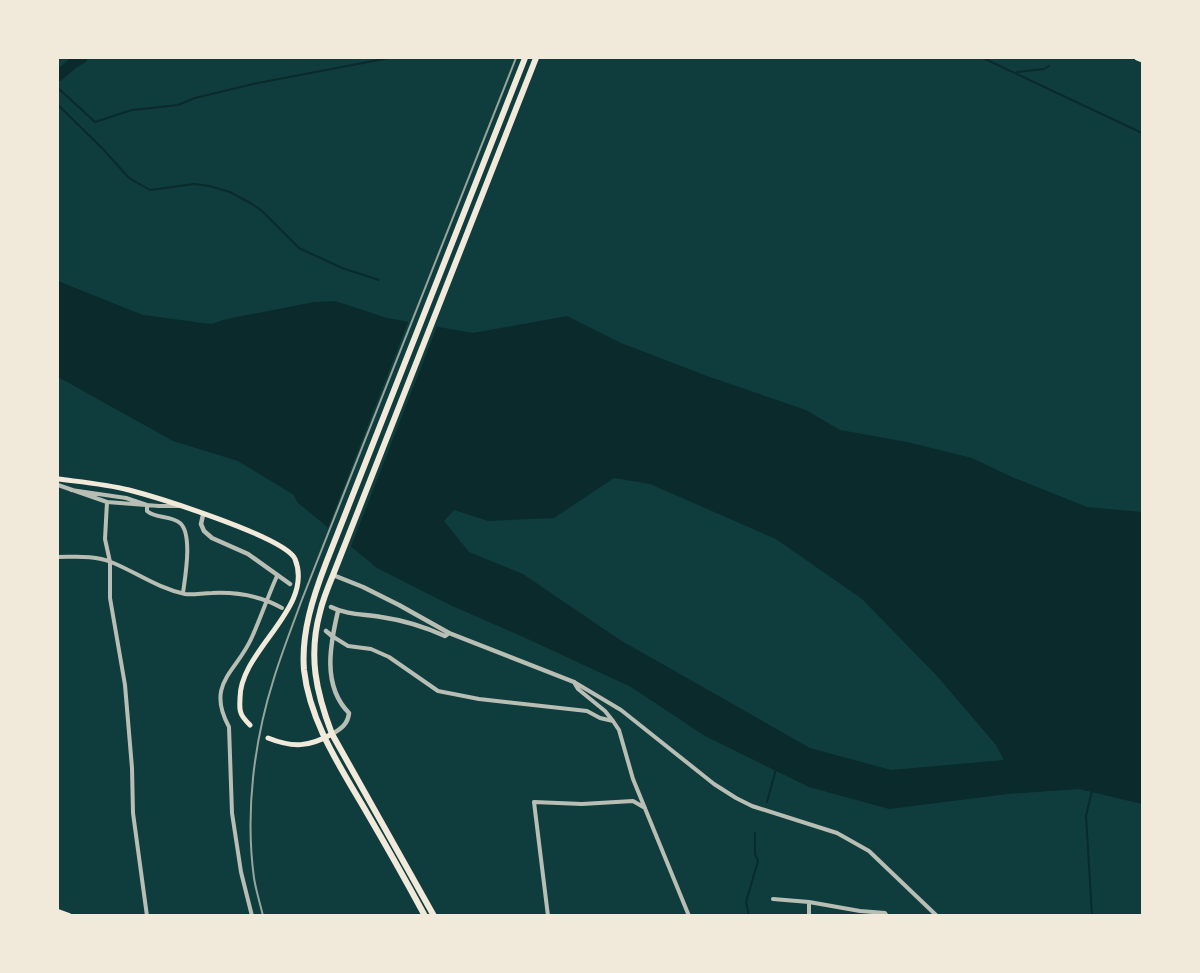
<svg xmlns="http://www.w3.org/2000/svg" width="1200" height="973" viewBox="0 0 1200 973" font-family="Raleway,sans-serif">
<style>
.water{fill:#0a2a2b;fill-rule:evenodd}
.pier{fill:#0f3d3e}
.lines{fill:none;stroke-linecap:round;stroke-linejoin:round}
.stream{stroke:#0a2a2b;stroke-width:2}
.river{stroke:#0a2a2b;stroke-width:11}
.minor{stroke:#b8beb3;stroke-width:4}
.tertiary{stroke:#b8beb3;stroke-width:4.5}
.secondary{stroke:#f1e9da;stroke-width:5}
.trunk{stroke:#f1e9da;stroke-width:6}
.rail{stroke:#97a49c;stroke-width:2}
</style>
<rect width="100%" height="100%" fill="#0f3d3e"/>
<path class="water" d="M 58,281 L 143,315 L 211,324 L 227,319 L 314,302 L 335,301 L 387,318 L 473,333 L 567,316 L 621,343 L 707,376 L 806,410 L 840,430 L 907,442 L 972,458 L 1012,477 L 1087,507 L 1142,512 L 1142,804 L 1079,789 L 1008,794 L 889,809 L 809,787 L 705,736 L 631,687 L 530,640 L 448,604 L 377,568 L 297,502 L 294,495 L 238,461 L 173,441 L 58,377 ZM 614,478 L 650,484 L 776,539 L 862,599 L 937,676 L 996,745 L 1004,760 L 891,770 L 810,748 L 620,640 L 523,574 L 469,552 L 444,521 L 454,510 L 488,521 L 554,518 Z"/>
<path class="pier" d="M 409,320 L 438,324 L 350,549 L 327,530 Z"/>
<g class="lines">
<path class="stream" d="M 983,58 L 1142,133
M 1017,72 L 1044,69 L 1049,66
M 58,88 L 95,122 L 132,110 L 178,105 L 195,98 L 253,84 L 389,58
M 58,105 L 102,148 L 129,178 L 150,190 L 194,184 L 209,186 L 230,192 L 252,204 L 261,210 L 299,248 L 342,268 L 379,280
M 1092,791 L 1086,816 L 1092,916
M 767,802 L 776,769
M 749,916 L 746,902 L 758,861 L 755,854 L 755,833"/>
<path class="river" d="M 58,76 L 72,64 L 82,58"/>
<path class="minor" d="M 58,485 L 107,502 L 159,506 L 181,506
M 71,490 L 126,498 L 147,505 L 147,511 C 156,519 170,515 180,523 C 193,534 185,578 183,593
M 107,502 L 105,539 L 110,562 L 110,598 L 125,685 L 132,768 L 133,813 L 147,916
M 58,557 C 75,557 95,555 111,562 C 136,572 157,588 185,594 C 193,595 203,593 212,593 C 235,592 261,596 282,608
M 332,636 L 348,646 L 371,649 L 389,657 L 438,691 L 479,699 L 587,711 L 600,718 L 613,721 L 605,711 L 578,689 L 575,684
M 574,682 L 621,710 L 714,784 L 736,798 L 752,806 L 837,833 L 869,851 L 937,916
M 613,721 L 619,730 L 633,779 L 689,916
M 773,899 L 809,902 L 860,911 L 885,913 L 887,916
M 809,902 L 809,916
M 252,916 L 241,872 L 232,813 L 229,727 C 205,683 237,672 252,637 C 261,617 268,596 277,576
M 548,916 L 534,802 L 582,804 L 633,801 L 645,808"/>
<path class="tertiary" d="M 203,515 L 201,524 L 204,531 L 212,538 L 248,554 L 290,584
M 333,575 L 363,587 L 399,605 L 449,633 L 574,682
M 331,607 C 347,615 363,614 381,617 C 402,620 425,627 445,636 L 449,633
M 326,631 L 332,636
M 332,734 C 341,729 348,724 349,713 C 322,686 330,645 338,611"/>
<path class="secondary" d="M 1137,58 L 1142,60
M 58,479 C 81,482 105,484 129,490 C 156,497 285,537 295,559 C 315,608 240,650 240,698 C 240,703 239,709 241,713 C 242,717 247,722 250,725
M 268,738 C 293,748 309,747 332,734"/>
<path class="trunk" d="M 58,912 L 69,916
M 425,916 C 406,881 387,847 367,813 C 341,768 310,723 304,670 C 301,633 313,597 326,563 L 525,58
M 434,916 L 332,734 C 316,692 308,656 320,612 C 323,599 328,587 333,575 L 536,58"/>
<path class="rail" d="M 263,916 C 260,903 256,891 254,878 C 245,812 254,741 274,678 C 282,652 292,627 301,602 L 516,58"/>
</g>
<rect width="1200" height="973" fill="none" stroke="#f1e9da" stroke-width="118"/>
</svg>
